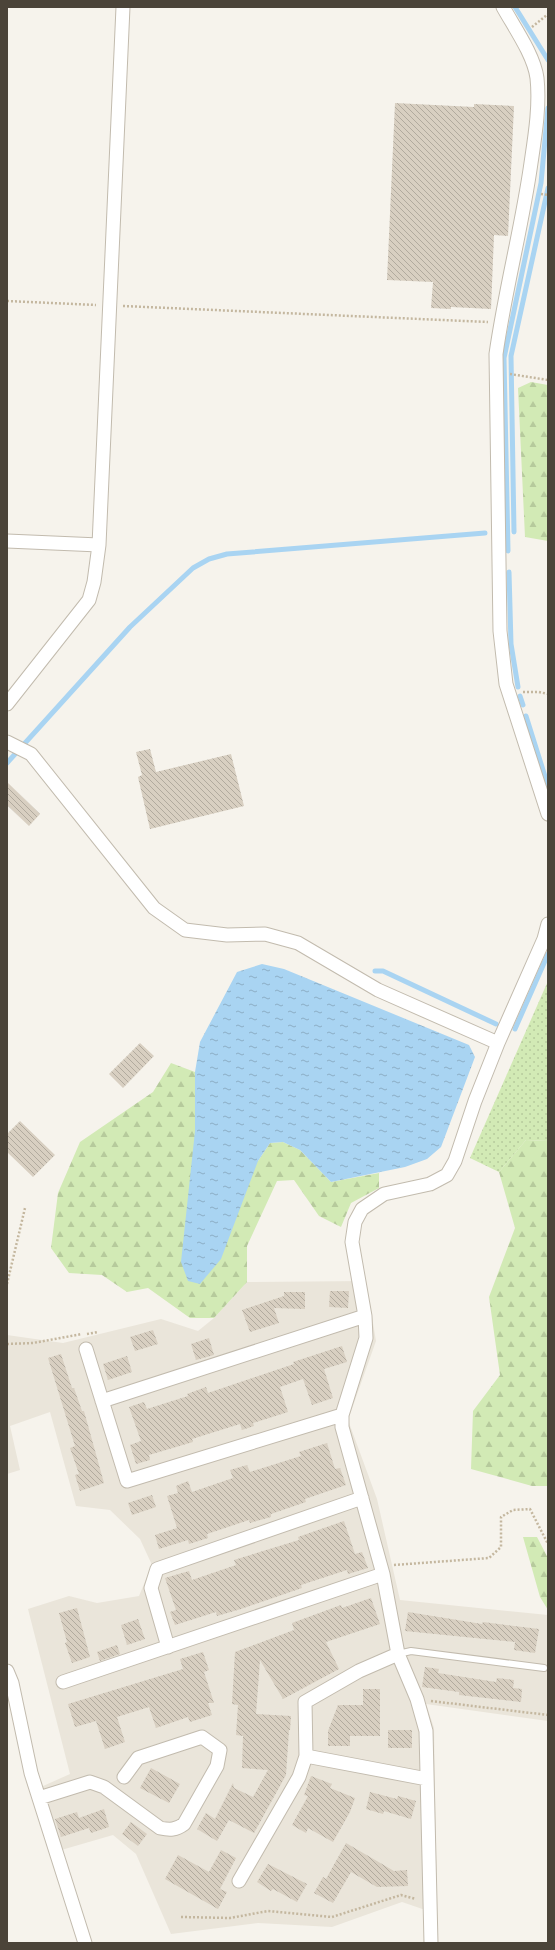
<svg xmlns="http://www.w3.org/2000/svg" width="555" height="1950" viewBox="0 0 555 1950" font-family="'PT Sans Narrow',sans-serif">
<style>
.residential{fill:#eae5da}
.grass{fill:url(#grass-dots)}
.forest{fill:url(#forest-firs)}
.water{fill:url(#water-ripples)}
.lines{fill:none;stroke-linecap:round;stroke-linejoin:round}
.stream{stroke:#a9d4f2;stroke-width:5}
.building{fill:url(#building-back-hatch)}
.service-casing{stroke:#c2bbae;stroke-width:8}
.minor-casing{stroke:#c2bbae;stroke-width:15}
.path{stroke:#c4b79f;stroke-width:2.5;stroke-dasharray:2 2;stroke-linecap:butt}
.service{stroke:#fff;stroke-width:6}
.minor{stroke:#fff;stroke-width:13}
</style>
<defs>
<pattern id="grass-dots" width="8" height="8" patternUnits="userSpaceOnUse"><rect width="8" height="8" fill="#d2eab5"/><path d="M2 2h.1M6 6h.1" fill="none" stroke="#b6ca9c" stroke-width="1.8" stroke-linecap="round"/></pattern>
<pattern id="forest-firs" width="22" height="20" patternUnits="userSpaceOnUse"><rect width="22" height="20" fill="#d2eab5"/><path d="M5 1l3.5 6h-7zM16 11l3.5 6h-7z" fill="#b6ca9c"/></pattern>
<pattern id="water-ripples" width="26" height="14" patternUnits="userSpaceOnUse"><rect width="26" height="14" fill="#a9d4f2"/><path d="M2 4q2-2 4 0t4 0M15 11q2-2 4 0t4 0" fill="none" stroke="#8caec5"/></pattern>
<pattern id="building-back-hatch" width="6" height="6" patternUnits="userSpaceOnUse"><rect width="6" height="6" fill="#d8cfc1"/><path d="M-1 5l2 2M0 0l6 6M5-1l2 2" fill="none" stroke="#b1aa9e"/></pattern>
</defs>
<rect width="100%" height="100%" fill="#f6f3ec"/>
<path class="residential" d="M 366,1281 L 376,1341 L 348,1420 L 377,1499 L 400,1600 L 548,1615 L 548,1721 L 426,1704 L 434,1728 L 437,1914 L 402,1902 L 332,1927 L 258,1923 L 171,1934 L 136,1854 L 113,1835 L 51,1853 L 32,1791 L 70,1774 L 28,1609 L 69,1596 L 97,1603 L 139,1596 L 152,1565 L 140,1539 L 110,1510 L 76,1506 L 50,1412 L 10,1426 L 20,1470 L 7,1474 L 7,1335 L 63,1343 L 161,1319 L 198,1331 L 214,1318 L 247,1282 Z"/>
<path class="grass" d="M 548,981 L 548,1141 L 526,1140 L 499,1172 L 470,1158 Z"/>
<path class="forest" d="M 531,382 L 548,385 L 548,541 L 525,537 L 518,388 Z
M 171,1063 L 195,1072 L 195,1131 L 258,1161 L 270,1143 L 283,1142 L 300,1150 L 331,1182 L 379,1173 L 379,1188 L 351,1203 L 341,1227 L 319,1216 L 294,1180 L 277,1181 L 247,1246 L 247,1282 L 214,1318 L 190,1318 L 148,1288 L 127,1292 L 102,1275 L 69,1273 L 51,1248 L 58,1193 L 80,1142 L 153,1092 Z
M 526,1140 L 548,1141 L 548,1486 L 532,1486 L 471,1469 L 473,1411 L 500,1375 L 489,1297 L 515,1228 L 499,1172 Z
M 523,1537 L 537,1537 L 548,1558 L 548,1610 L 540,1597 Z"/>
<path class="water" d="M 262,964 L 284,969 L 469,1045 L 475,1057 L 441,1147 L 427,1159 L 405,1167 L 331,1182 L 300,1150 L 283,1142 L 270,1143 L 258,1161 L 221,1259 L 200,1284 L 188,1281 L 181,1262 L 195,1131 L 195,1072 L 200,1042 L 237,972 Z"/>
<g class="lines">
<path class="stream" d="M 515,7 L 548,60
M 514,532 L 511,356 L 548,188
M 508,551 L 504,358 L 541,183 L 548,108
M 509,572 L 511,644 L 518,687
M 520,696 L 523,705
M 526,716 L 548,786
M 7,763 L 130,627 L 193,568 L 209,559 L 227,554 L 485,533
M 375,971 L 383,971 L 496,1024
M 515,1029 L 548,954"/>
</g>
<path class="building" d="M 395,103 L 474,107 L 474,104 L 514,106 L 508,236 L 494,235 L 491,309 L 451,307 L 451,309 L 431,308 L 433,282 L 387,280 Z
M 150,749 L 156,772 L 231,754 L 244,806 L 150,829 L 138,777 L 142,775 L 136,752 Z
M 7,782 L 40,814 L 29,826 L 7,805 Z
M 140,1043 L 154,1056 L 123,1088 L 109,1074 Z
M 20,1121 L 55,1155 L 33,1177 L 7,1152 L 7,1134 Z
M 330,1291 L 349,1291 L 348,1308 L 329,1307 Z
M 284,1292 L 305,1292 L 305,1309 L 274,1308 L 279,1323 L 250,1332 L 242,1310 L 284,1296 Z
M 153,1330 L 158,1344 L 135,1351 L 130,1337 Z
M 209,1338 L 214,1355 L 196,1360 L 191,1344 Z
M 342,1346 L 347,1362 L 324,1369 L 333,1398 L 312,1405 L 303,1379 L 280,1387 L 288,1412 L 253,1423 L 254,1426 L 242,1430 L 240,1424 L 192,1439 L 193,1442 L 149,1455 L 150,1460 L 136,1464 L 130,1445 L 141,1441 L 129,1407 L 144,1402 L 147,1409 L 188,1396 L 187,1394 L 206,1387 L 208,1393 L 294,1364 L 293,1362 Z
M 61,1354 L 72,1388 L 74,1388 L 82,1411 L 84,1411 L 104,1483 L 80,1491 L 75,1475 L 79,1474 L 70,1448 L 75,1446 L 48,1358 Z
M 127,1356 L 132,1372 L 108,1380 L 103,1364 Z
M 327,1443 L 335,1469 L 340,1468 L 346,1485 L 305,1499 L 306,1502 L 271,1514 L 271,1517 L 250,1523 L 249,1520 L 207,1534 L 208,1538 L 189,1544 L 188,1540 L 159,1549 L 155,1535 L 177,1528 L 167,1496 L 178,1493 L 176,1486 L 188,1481 L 192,1492 L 233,1478 L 230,1470 L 247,1465 L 250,1472 L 301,1456 L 299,1452 Z
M 152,1495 L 156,1507 L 132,1515 L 128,1503 Z
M 344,1521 L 355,1554 L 362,1552 L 368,1568 L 348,1574 L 347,1570 L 301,1585 L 302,1588 L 241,1609 L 217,1616 L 216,1612 L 175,1625 L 170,1612 L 176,1610 L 165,1578 L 189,1571 L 192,1580 L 236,1565 L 234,1560 L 299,1540 L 298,1537 Z
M 371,1598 L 380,1624 L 326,1642 L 339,1669 L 283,1699 L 260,1660 L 256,1714 L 291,1716 L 290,1730 L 289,1730 L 286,1775 L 254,1833 L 229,1820 L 217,1841 L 197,1829 L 206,1813 L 215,1819 L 233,1783 L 234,1788 L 253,1797 L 268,1770 L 242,1768 L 243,1736 L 236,1735 L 238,1705 L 232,1704 L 235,1652 L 294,1630 L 292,1623 L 341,1605 L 342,1608 Z
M 77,1608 L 90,1657 L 72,1663 L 65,1643 L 67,1642 L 59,1613 Z
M 408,1612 L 482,1624 L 483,1622 L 539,1629 L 535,1653 L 514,1650 L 515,1642 L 405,1631 Z
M 138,1619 L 145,1639 L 127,1645 L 121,1625 Z
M 117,1645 L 120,1654 L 100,1661 L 97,1652 Z
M 203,1652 L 209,1670 L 204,1672 L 214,1703 L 208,1703 L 212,1715 L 190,1722 L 188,1717 L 156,1728 L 149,1707 L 117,1717 L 125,1742 L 105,1749 L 96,1721 L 75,1727 L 68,1704 L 183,1669 L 180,1659 Z
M 425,1667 L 439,1669 L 438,1673 L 496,1682 L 497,1678 L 514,1680 L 513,1688 L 522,1689 L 521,1702 L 459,1695 L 459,1692 L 422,1687 Z
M 363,1689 L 380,1689 L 380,1736 L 350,1736 L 350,1746 L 328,1746 L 328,1731 L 338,1705 L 363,1705 Z
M 388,1730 L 412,1730 L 412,1748 L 388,1748 Z
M 151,1768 L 180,1784 L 169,1803 L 140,1788 Z
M 311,1776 L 332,1784 L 330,1788 L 355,1798 L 350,1812 L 333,1842 L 308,1828 L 306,1833 L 292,1825 L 308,1796 L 304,1795 Z
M 370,1792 L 397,1799 L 398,1796 L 416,1801 L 411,1819 L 384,1811 L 383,1814 L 366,1809 Z
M 104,1809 L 109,1827 L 91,1833 L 89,1828 L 61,1837 L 55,1819 L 77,1812 L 79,1818 Z
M 131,1822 L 147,1834 L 138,1846 L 122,1834 Z
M 346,1843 L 394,1871 L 407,1870 L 408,1886 L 377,1887 L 351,1872 L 333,1903 L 314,1893 L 323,1877 L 326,1879 Z
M 221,1850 L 236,1858 L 220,1889 L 227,1892 L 218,1909 L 165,1879 L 178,1855 L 209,1872 Z
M 268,1864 L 307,1884 L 297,1902 L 273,1889 L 271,1891 L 257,1882 Z"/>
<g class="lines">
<g class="service-casing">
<path id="service" d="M 398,1654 L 411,1651 L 544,1668"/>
</g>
<g class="minor-casing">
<path id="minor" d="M 503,7 C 514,27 534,55 537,78 C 540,106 535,136 531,163 C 522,227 505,290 496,354 L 500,631 L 506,684 L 548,814
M 7,541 L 99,545
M 7,704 L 89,600 L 94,582 L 99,545 L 123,7
M 7,742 L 31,754 L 154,908 L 185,930 L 227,935 L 265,934 L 298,943 L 378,990 L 498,1043
M 86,1349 L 127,1481 L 342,1415
M 102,1401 L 365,1316
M 168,1647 L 151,1588 L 157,1569 L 362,1498
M 7,1671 L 12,1683 L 31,1773 L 85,1943
M 63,1682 L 383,1574
M 306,1756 L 427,1779
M 39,1798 L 90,1782 L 104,1787 L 160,1828 C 170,1830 176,1830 184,1824 L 217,1766 L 220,1750 L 202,1737 L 138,1758 L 124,1777
M 239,1881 L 299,1777 L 306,1756 L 305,1702 L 359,1671 L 398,1654
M 431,1943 L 426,1731 L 417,1699 L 398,1654 L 383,1574 L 342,1427 L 342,1415 L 366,1338 L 365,1316 L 352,1242 L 355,1222 L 362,1209 L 384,1194 L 430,1184 L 447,1175 L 455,1161 L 475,1101 L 498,1043 L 544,939 L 548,924"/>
</g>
<path class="path" d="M 532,27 L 548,14
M 541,194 L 548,195
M 7,301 L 96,305
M 123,306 L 488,322
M 510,374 L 548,380
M 523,692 L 539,692 L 548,694
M 7,1284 L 25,1208
M 87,1334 L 98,1332
M 7,1344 L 33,1343 L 82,1334
M 394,1565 L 489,1558 L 501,1547 L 501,1517 L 513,1510 L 530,1509 L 548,1544
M 431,1701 L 548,1715
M 181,1917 L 230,1918 L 268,1911 L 332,1917 L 401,1895 L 416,1899"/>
<use href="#service" class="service"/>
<use href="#minor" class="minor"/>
</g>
<rect width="555" height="1950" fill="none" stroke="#4b4439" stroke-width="16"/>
</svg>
